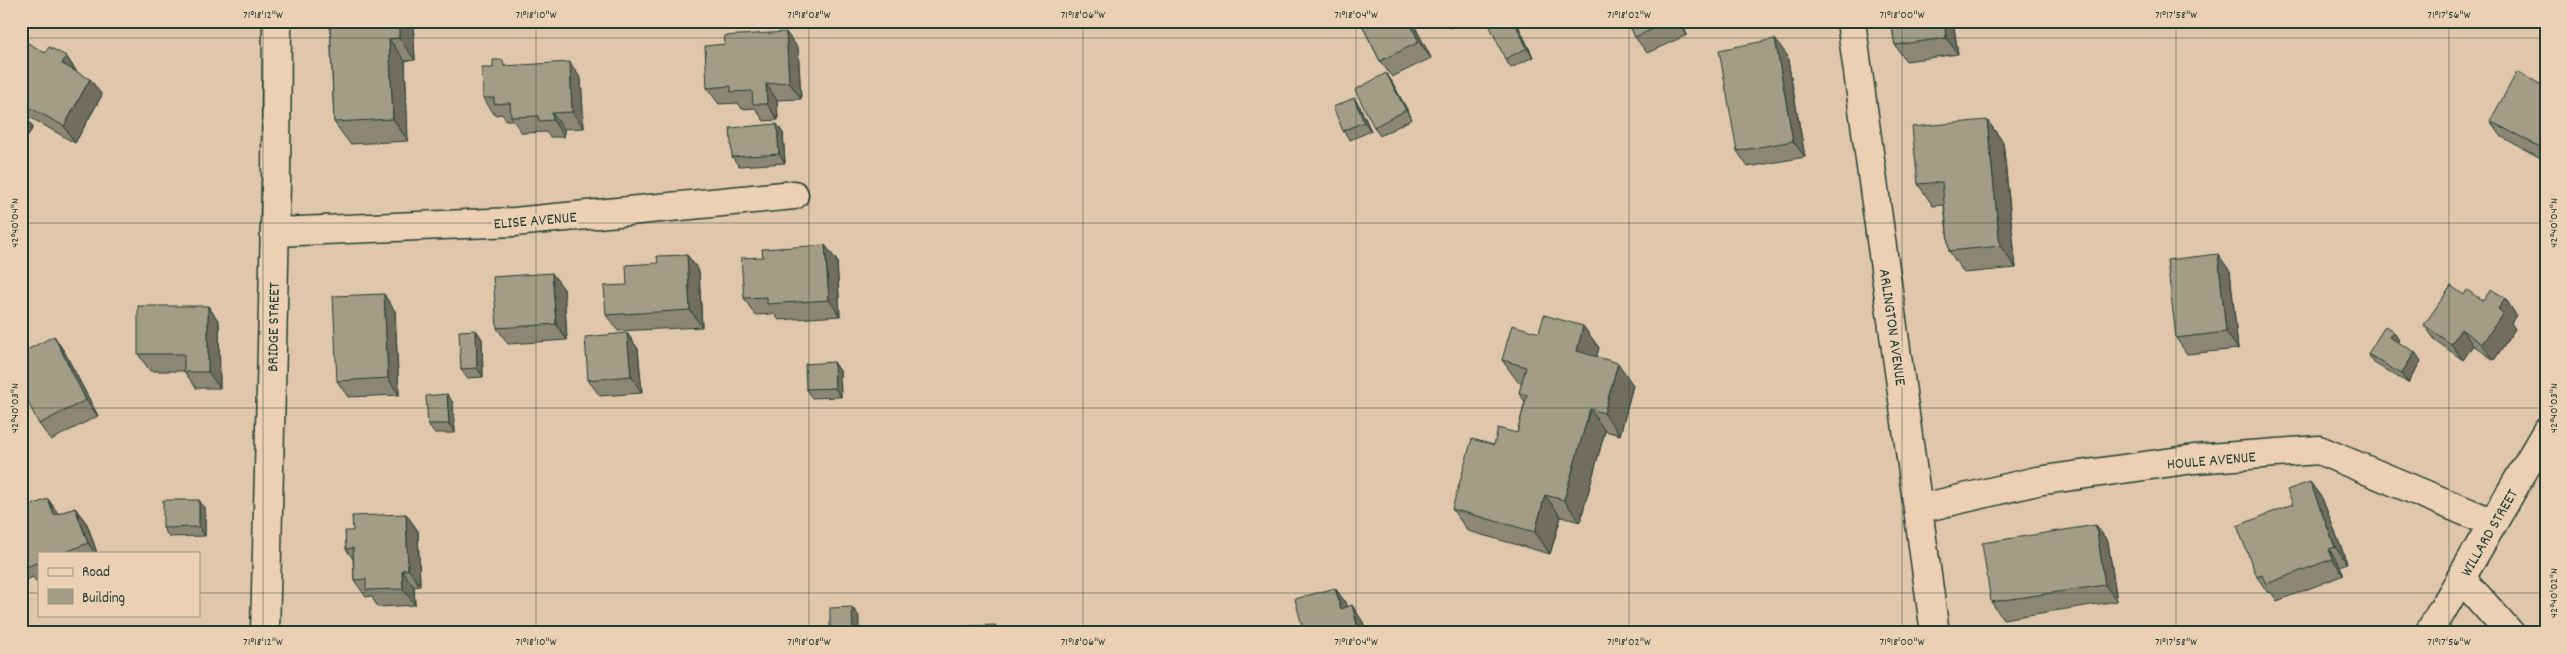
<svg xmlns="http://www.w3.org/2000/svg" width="2567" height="654" viewBox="0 0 2567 654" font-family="Dekko,sans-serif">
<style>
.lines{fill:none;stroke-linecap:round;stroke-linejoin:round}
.minor-casing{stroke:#1f3d34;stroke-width:31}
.secondary-casing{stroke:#1f3d34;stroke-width:31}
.primary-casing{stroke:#1f3d34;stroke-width:31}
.minor{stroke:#ecd0b3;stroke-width:28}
.secondary{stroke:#ecd0b3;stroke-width:28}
.primary{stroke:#ecd0b3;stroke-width:28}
.wall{fill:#8c8774;stroke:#1f3d34}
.shaded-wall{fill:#726e5e;stroke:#1f3d34}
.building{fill:#a39d87;stroke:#1f3d34}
.ticks{fill:none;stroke:#1f3d34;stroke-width:1;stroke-opacity:0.45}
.labels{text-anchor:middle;stroke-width:5;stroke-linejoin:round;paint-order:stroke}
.street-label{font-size:16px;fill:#1f3d34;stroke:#ecd0b3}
.neatline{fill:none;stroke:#1f3d34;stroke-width:2}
.ticks-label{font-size:12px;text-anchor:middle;fill:#1f3d34}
</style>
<rect width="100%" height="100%" fill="#e0c7ac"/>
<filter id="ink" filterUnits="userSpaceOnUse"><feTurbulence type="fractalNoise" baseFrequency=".02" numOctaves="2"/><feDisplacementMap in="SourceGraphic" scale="10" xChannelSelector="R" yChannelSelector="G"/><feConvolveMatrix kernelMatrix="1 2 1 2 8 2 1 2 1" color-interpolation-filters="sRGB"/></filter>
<g filter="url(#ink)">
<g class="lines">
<g class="minor-casing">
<path id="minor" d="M 1851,21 L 1935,633
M 275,232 L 514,222 L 794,195
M 1918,509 L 2037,481 L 2194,459 L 2319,450 L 2493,523
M 2461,578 L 2510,633"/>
</g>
<g class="secondary-casing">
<path id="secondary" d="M 2429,633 L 2546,432"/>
</g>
<g class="primary-casing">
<path id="primary" d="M 265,633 L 276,183 L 277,21"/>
</g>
<use href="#minor" class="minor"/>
<use href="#secondary" class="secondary"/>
<use href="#primary" class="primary"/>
</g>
<path class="wall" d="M 330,21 L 413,21 L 415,60 L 405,61 L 408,141 L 350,144 L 334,122 Z
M 1360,21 L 1412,21 L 1431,58 L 1392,77 L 1380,61 Z
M 1446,21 L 1464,21 L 1450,28 Z
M 1516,21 L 1533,57 L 1511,68 L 1505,59 Z
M 1628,21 L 1681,21 L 1687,35 L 1647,53 L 1635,37 Z
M 1891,21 L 1953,21 L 1958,54 L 1906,61 L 1895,45 Z
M 2354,21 L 2371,21 L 2368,27 Z
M 21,43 L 45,53 L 66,56 L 77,72 L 102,95 L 75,143 L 24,114 L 33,127 L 21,147 Z
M 798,48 L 801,99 L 777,100 L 778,120 L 764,121 L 755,108 L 742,109 L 738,103 L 719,104 L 707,88 Z
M 1787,55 L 1805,157 L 1748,167 L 1737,151 Z
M 507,65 L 581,79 L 584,128 L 564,129 L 564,137 L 550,137 L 546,132 L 522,133 L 513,120 L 506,120 L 502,114 L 495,115 L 483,98 L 493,68 Z
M 1386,73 L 1392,82 L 1412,119 L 1380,136 L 1374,127 Z
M 2546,87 L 2546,161 L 2502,137 L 2490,121 Z
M 1354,98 L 1360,107 L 1371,131 L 1350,140 L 1343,131 Z
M 1987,120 L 2003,142 L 2016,268 L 1964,273 L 1949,251 L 1944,205 L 1933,206 L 1918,184 Z
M 783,133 L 785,163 L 739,166 L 732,157 Z
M 825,245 L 837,261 L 840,316 L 779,320 L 774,314 L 755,315 L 744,298 L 763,257 Z
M 687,255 L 699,271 L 702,327 L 618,331 L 606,315 L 627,285 L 658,263 Z
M 2230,271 L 2238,349 L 2187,354 L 2176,338 Z
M 564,289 L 567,340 L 508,344 L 497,328 Z
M 2464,295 L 2483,301 L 2505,298 L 2516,315 L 2511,323 L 2515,329 L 2494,360 L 2473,345 L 2463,360 L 2436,341 L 2424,325 Z
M 208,306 L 219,322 L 220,388 L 196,388 L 184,371 L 150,371 L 138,354 Z
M 395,311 L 399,395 L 348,397 L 337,381 Z
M 1583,326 L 1599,348 L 1596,357 L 1633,385 L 1620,435 L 1605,431 L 1580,522 L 1561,517 L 1550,554 L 1468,531 L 1452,509 L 1494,445 L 1517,433 L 1525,402 L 1519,393 L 1522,383 L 1518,382 L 1502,360 L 1539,333 Z
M 476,330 L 482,339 L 483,377 L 467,378 L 461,369 Z
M 627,333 L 638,349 L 642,393 L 600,396 L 588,380 Z
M 54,336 L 65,353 L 98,416 L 51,440 L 39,424 Z
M 2399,340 L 2398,342 L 2421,361 L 2408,383 L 2374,363 L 2368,354 Z
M 834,362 L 840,371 L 841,397 L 812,398 L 806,389 Z
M 447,394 L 453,403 L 455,433 L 434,433 L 428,424 Z
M 2322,498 L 2347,563 L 2340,566 L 2344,575 L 2277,601 L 2271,592 L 2268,593 L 2257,577 Z
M 48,499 L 58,514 L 75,508 L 87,524 L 97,553 L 39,553 L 39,583 L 37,583 L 33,577 L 21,582 L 21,509 Z
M 199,500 L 205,509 L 205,536 L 169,537 L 163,528 Z
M 406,514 L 418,531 L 420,586 L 414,587 L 415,605 L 378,607 L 371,596 L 366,597 L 354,580 L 353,559 L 346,549 L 353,531 Z
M 2096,525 L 2108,542 L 2117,601 L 2003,619 L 1991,602 Z
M 1335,588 L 1347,605 L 1348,607 L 1363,622 L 1366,633 L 1304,633 Z"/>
<path class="shaded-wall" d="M 399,21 L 413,21 L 415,60 L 399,38 Z
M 1409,21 L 1412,21 L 1431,58 L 1419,42 Z
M 1514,21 L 1516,21 L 1533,57 L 1527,48 Z
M 1678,21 L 1681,21 L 1687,35 Z
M 1944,21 L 1953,21 L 1958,54 L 1946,38 Z
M 2364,21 L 2371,21 L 2368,27 Z
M 786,32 L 798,48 L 801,99 L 789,82 Z
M 389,39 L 405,61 L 408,141 L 393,119 Z
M 1775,39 L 1787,55 L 1805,157 L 1793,141 Z
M 66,56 L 77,73 L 62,64 Z
M 570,62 L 581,79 L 584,128 L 572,112 Z
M 1386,73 L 1392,82 L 1412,119 L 1406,110 Z
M 90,79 L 102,95 L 75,143 L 64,126 Z
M 766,84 L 777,100 L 778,120 L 767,104 Z
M 1354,98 L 1360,107 L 1371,131 L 1364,122 Z
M 21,111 L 33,127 L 21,147 Z
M 552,113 L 564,129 L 564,137 L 553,120 Z
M 1987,120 L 2003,142 L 2016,268 L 2000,246 Z
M 777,124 L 783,133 L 785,163 L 779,154 Z
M 825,245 L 837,261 L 840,316 L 829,300 Z
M 2218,254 L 2230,271 L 2238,349 L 2226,332 Z
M 687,255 L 699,271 L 702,327 L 690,310 Z
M 552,273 L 564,289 L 567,340 L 556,324 Z
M 384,294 L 395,311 L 399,395 L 388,378 Z
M 2505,298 L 2516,315 L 2511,323 L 2515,329 L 2494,360 L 2482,344 L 2498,309 Z
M 208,306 L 219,322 L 220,388 L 208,372 Z
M 1583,326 L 1599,348 L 1592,373 L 1577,351 Z
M 2461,329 L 2473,345 L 2463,360 L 2451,344 Z
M 476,330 L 482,339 L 483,377 L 477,368 Z
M 2393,331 L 2399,340 L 2395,346 L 2389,337 Z
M 627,333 L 638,349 L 642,393 L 631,376 Z
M 54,336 L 65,353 L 98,416 L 86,400 Z
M 2415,352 L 2421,361 L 2408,383 L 2401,374 Z
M 834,362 L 840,371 L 841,397 L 835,388 Z
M 1618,363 L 1633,385 L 1620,435 L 1604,413 Z
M 447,394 L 453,403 L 455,433 L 449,424 Z
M 1590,409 L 1605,431 L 1580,522 L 1564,500 Z
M 2310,482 L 2322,498 L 2347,563 L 2335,547 Z
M 1545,495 L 1561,517 L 1550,554 L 1535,532 Z
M 48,499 L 60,516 L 54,515 Z
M 199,500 L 205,509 L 205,536 L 199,527 Z
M 75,508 L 87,524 L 97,553 L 95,553 L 88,543 Z
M 406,514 L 418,531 L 420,586 L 408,569 Z
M 2096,525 L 2108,542 L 2117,601 L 2105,585 Z
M 2329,549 L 2340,566 L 2344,575 L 2332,559 Z
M 402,570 L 414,587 L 415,605 L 403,589 Z
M 1335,588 L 1347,605 L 1353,625 L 1341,609 Z
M 1352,605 L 1363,622 L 1366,633 L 1361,633 L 1358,628 Z
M 852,607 L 859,616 L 859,633 L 853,633 Z
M 995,625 L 1000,633 L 995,633 Z"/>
<path class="building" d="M 330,21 L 399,21 L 399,38 L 389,39 L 393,119 L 334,122 Z
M 1360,21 L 1409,21 L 1419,42 L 1380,61 Z
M 1491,21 L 1514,21 L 1527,48 L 1505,59 L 1488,22 Z
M 1628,21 L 1671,21 L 1635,37 Z
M 1891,21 L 1944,21 L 1946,38 L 1895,45 Z
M 786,32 L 789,82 L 766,84 L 767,104 L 753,104 L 752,91 L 731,92 L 731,86 L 707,88 L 705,46 L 725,44 L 724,36 Z
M 1775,39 L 1793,141 L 1737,151 L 1719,50 Z
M 23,40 L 45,53 L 49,47 L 66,56 L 62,64 L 90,79 L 64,126 L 21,103 L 21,43 Z
M 493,60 L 503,60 L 504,66 L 570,62 L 572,112 L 552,113 L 553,120 L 539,121 L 538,116 L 511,117 L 510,103 L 494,104 L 494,98 L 483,98 L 482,68 L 493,68 Z
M 2517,72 L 2546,87 L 2546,150 L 2490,121 Z
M 1386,73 L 1406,110 L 1374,127 L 1355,90 Z
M 1354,98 L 1364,122 L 1343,131 L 1333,107 Z
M 1987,120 L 2000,246 L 1949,251 L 1942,182 L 1918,184 L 1912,127 Z
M 777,124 L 779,154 L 732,157 L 730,128 Z
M 825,245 L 829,300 L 767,304 L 767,297 L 744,298 L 741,258 L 763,257 L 762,249 Z
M 2218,254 L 2226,332 L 2176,338 L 2167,260 Z
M 687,255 L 690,310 L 606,315 L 604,286 L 627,285 L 626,265 L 658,263 L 657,256 Z
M 552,273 L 556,324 L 497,328 L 493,277 Z
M 2451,286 L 2464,295 L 2467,290 L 2483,301 L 2491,289 L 2505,298 L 2498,309 L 2503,313 L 2482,344 L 2461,329 L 2451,344 L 2424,325 Z
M 384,294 L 388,378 L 337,381 L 333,296 Z
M 138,306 L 208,306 L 208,372 L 184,372 L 184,354 L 138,354 Z
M 1544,315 L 1583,326 L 1577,351 L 1618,363 L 1604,413 L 1590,409 L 1564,500 L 1545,495 L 1535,532 L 1452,509 L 1472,439 L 1494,445 L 1498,428 L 1517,433 L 1527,395 L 1519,393 L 1526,367 L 1502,360 L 1512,325 L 1539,333 Z
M 2385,326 L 2393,331 L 2389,337 L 2415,352 L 2401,374 L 2368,354 Z
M 476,330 L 477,368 L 461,369 L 459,331 Z
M 627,333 L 631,376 L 588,380 L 585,337 Z
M 54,336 L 86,400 L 39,424 L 21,388 L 21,353 Z
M 834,362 L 835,388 L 806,389 L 805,364 Z
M 447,394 L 449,424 L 428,424 L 426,396 Z
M 2310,482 L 2335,547 L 2329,549 L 2332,559 L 2266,584 L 2262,575 L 2257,577 L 2237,526 L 2293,504 L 2287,490 Z
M 48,499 L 54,515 L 75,508 L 88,543 L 63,553 L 39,553 L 39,562 L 26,567 L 24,560 L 21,561 L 21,509 Z
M 163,500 L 199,500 L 199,527 L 163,528 Z
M 406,514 L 408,569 L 402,570 L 403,589 L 366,590 L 366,579 L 354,580 L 353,548 L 346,549 L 345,531 L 353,531 L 352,516 Z
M 2096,525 L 2105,585 L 1991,602 L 1982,543 Z
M 1335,588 L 1341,609 L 1352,605 L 1358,628 L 1351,630 L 1351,633 L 1304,633 L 1295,599 Z
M 852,607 L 853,633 L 830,633 L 830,608 Z
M 995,625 L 995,633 L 950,633 L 950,627 Z
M 2239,627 L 2245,633 L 2233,633 Z"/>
</g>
<path class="ticks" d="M 263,21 L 263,633M 536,21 L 536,633M 809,21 L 809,633M 1083,21 L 1083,633M 1356,21 L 1356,633M 1629,21 L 1629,633M 1902,21 L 1902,633M 2176,21 L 2176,633M 2449,21 L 2449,633M 21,38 L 2546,38M 21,223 L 2546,223M 21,408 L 2546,408M 21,593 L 39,593M 199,593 L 2546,593"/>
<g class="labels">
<g class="street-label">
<text transform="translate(535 219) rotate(-5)" y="6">ELISE AVENUE</text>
<text transform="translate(272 327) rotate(-89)" y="6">BRIDGE STREET</text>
<text transform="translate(1894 327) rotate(82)" y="6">ARLINGTON AVENUE</text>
<text transform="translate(2211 459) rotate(-5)" y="6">HOULE AVENUE</text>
<text transform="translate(2488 532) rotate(-60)" y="6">WILLARD STREET</text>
</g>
</g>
<rect width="2567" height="654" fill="none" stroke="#ecd0b3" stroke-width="55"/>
<rect x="38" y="552" width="162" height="65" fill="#ecd0b3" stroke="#9a9580"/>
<rect x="48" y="568" width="25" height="8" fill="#ecd0b3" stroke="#9a9580"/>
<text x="82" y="576" font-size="15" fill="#1f3d34">Road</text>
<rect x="48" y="589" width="25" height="15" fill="#a39d87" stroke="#9a9580"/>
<text x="82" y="602" font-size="15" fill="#1f3d34">Building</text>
<rect x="28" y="28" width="2512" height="598" class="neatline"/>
<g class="ticks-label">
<text x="263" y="18">71°18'12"W</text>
<text x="536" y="18">71°18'10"W</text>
<text x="809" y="18">71°18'08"W</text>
<text x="1083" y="18">71°18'06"W</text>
<text x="1356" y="18">71°18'04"W</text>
<text x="1629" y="18">71°18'02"W</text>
<text x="1902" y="18">71°18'00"W</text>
<text x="2176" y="18">71°17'58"W</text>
<text x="2449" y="18">71°17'56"W</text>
<text transform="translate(14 223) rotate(-90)" y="4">42°40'04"N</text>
<text transform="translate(2553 223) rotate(-90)" y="4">42°40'04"N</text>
<text transform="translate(14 408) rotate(-90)" y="4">42°40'03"N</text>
<text transform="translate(2553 408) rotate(-90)" y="4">42°40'03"N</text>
<text transform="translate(2553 593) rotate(-90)" y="4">42°40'02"N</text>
<text x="263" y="645">71°18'12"W</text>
<text x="536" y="645">71°18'10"W</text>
<text x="809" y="645">71°18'08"W</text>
<text x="1083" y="645">71°18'06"W</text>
<text x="1356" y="645">71°18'04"W</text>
<text x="1629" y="645">71°18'02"W</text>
<text x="1902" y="645">71°18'00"W</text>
<text x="2176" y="645">71°17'58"W</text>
<text x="2449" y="645">71°17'56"W</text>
</g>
</svg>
